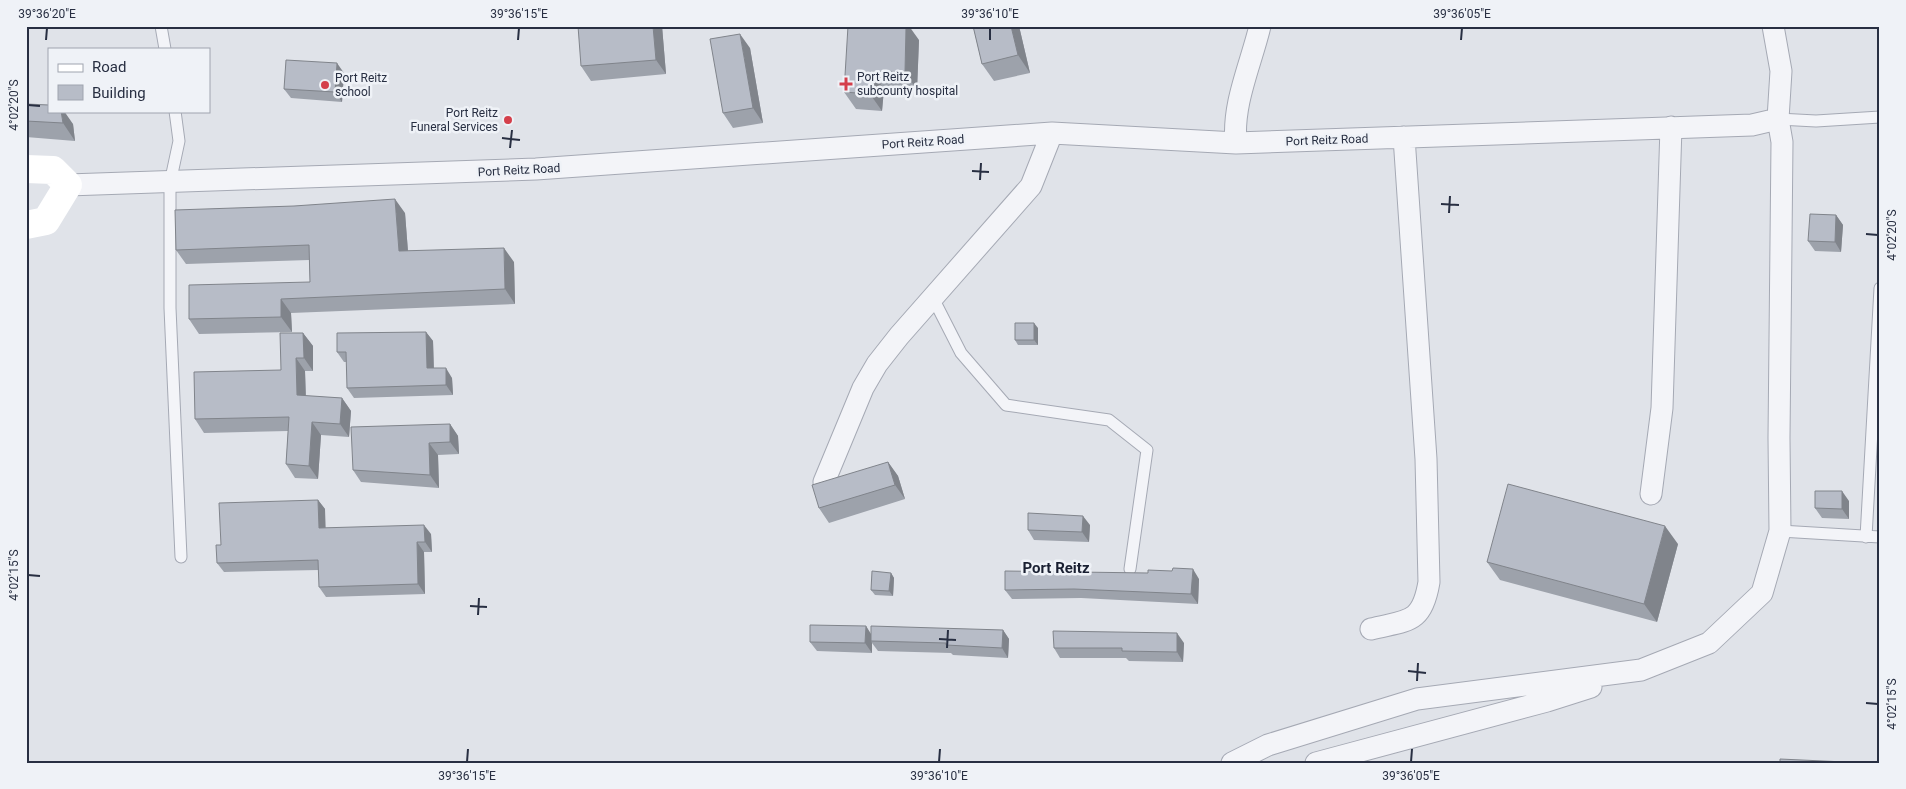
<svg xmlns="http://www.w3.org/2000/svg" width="1906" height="789" viewBox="0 0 1906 789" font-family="Roboto,sans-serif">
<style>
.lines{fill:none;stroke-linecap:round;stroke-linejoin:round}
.service-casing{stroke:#a5a9b4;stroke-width:13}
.minor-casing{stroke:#a5a9b4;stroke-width:23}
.service{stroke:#f3f4f8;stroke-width:11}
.minor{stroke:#f3f4f8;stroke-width:21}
.secondary{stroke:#fff;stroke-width:28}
.wall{fill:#9da2ab}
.shaded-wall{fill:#80848b}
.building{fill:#b7bcc7;stroke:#80848b}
.ticks{fill:none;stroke:#282f42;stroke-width:2}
.poi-dot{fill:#d43f4b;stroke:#eff2f7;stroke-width:2}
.labels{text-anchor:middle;stroke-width:5;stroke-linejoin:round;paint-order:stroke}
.poi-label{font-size:12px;fill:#282f42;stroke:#eff2f7;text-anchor:start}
.street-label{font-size:12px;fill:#282f42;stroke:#eff2f7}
.quarter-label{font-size:15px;font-weight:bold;fill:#1a2032;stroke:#eff2f7}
.neatline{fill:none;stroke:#282f42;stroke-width:2}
.ticks-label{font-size:12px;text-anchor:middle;fill:#282f42}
</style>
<rect width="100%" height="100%" fill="#e0e3e9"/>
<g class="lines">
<g class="service-casing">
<path id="service" d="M 161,26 L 165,49
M 175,111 L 179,141 L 170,183 L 170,308 L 181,557
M 1778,119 L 1816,121 L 1880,117
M 933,298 L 961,353 L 1006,405 L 1109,420 L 1147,450 L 1130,569
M 1780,531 L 1880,537
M 1866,537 L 1880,288"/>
</g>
<g class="minor-casing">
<path id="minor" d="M 1236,143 C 1232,104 1251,64 1260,26
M 68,185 L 536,169 L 1052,133 L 1236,143 L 1752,125 L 1778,119
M 824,482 L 863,388 L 877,364 L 899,336 L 1031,186 L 1052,133
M 1651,494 L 1662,408 L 1671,127
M 1371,629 C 1408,620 1422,624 1429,582 L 1426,459 L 1404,137
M 1232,763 L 1268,745 L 1417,699 L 1641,670 L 1709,643 L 1762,593 L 1780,531 L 1779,438 L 1782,142 L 1778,119 L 1781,71 L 1773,26
M 1316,763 L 1547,701 L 1591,687"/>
</g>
<use href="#service" class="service"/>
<use href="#minor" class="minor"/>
<path class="secondary" d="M 26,169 L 53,170 L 68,185 L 46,221 L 26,225"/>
</g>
<path class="wall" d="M 662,26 L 666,74 L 591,81 L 581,66 Z
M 973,26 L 1019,26 L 1030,73 L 994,81 L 982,64 Z
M 919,40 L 917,90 L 884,89 L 882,111 L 856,109 L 844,92 Z
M 750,48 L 763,123 L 733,128 L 723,113 Z
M 344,73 L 342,102 L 291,98 L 284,89 Z
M 26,104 L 73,124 L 75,141 L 26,137 Z
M 405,213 L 408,251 L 514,262 L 515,304 L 291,313 L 292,332 L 199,334 L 189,319 L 310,282 L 309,260 L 186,264 L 176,250 Z
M 1836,215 L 1843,225 L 1841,252 L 1815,251 L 1808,241 Z
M 1038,328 L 1038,345 L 1018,345 L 1015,340 Z
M 426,332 L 433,341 L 434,368 L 452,378 L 453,395 L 354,398 L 347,388 L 347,362 L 344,362 L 337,352 Z
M 303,333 L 313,346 L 313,371 L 305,371 L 306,396 L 342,398 L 351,411 L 349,437 L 321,435 L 318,479 L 295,478 L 286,464 L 288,431 L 204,433 L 195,419 L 281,370 Z
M 450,424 L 458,436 L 459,454 L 438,455 L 439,488 L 361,482 L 353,470 Z
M 888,462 L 898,476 L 905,499 L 829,523 L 819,508 Z
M 318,500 L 325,509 L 325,528 L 431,534 L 432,552 L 424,552 L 425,594 L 326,597 L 319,587 L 319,570 L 224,572 L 217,563 L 221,545 Z
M 1849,501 L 1849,519 L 1822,518 L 1815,508 Z
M 1090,525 L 1089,542 L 1034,540 L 1028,530 Z
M 1678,544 L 1657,622 L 1500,580 L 1487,562 Z
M 891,573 L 894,578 L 893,596 L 875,595 L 871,590 Z
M 1199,579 L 1198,604 L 1081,598 L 1012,599 L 1005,590 Z
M 866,626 L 871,634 L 1003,630 L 1009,639 L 1008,658 L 953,655 L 951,653 L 878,651 L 872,643 L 872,653 L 817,651 L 810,642 Z
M 1184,643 L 1183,662 L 1129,661 L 1126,658 L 1060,658 L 1054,648 Z"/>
<path class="shaded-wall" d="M 653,26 L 662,26 L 666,74 L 656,60 Z
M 906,26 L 909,26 L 919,40 L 917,90 L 905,72 Z
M 1011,26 L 1019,26 L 1030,73 L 1018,55 Z
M 740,34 L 750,48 L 763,123 L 753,108 Z
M 337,63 L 344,73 L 342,102 L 335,92 Z
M 872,72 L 884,89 L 882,111 L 870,94 Z
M 61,111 L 64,111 L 73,124 L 75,141 L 63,123 Z
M 395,199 L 405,213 L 409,265 L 399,251 Z
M 1836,215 L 1843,225 L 1841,252 L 1835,242 Z
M 504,248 L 514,262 L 515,304 L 505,289 Z
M 281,299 L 291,313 L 292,332 L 281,317 Z
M 1034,323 L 1038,328 L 1038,345 L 1034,340 Z
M 426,332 L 433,341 L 434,378 L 427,368 Z
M 303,333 L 313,346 L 313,371 L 304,358 Z
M 296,358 L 305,371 L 306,408 L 297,395 Z
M 446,368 L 452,378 L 453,395 L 446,385 Z
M 342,398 L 351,411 L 349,437 L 340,424 Z
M 312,422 L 321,435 L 318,479 L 309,466 Z
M 450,424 L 458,436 L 459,454 L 450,442 Z
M 429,443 L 438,455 L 439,488 L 430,475 Z
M 888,462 L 898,476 L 905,499 L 895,485 Z
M 1842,491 L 1849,501 L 1849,519 L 1842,509 Z
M 318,500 L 325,509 L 326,538 L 319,528 Z
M 1083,516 L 1090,525 L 1089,542 L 1082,532 Z
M 424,525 L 431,534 L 432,552 L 425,542 Z
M 1665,526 L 1678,544 L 1657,622 L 1644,604 Z
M 417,542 L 424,552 L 425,594 L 418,584 Z
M 1193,569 L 1199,579 L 1198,604 L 1191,594 Z
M 891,573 L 894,578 L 893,596 L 889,591 Z
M 866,626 L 872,636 L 871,641 L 872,643 L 872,653 L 865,643 Z
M 1003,630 L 1009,639 L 1008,658 L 1002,648 Z
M 1177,633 L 1184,643 L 1183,662 L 1177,652 Z"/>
<path class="building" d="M 578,26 L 653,26 L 656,60 L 581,66 Z
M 848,26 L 906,26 L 905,72 L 872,72 L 870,94 L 844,92 Z
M 973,26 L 1011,26 L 1018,55 L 982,64 Z
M 740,34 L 753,108 L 723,113 L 710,39 Z
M 286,60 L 337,63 L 335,92 L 284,89 Z
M 26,104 L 49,105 L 49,111 L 61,111 L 63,123 L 26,121 Z
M 395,199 L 399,251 L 504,248 L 505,289 L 281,299 L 281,317 L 189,319 L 189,285 L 310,282 L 309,245 L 176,250 L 175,210 L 294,206 Z
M 1810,214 L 1836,215 L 1835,242 L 1808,241 Z
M 1015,323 L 1034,323 L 1034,340 L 1015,340 Z
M 426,332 L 427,368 L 446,368 L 446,385 L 347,388 L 346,352 L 337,352 L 337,333 Z
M 280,333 L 303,333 L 304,358 L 296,358 L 297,395 L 342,398 L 340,424 L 312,422 L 309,466 L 286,464 L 289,417 L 195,419 L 194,372 L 281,370 Z
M 450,424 L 450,442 L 429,443 L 430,475 L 353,470 L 351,427 Z
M 888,462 L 895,485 L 819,508 L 812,485 Z
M 1508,484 L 1665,526 L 1644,604 L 1487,562 Z
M 1815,491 L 1842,491 L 1842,509 L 1815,508 Z
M 318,500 L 319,528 L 424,525 L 425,542 L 417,542 L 418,584 L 319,587 L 318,560 L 217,563 L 216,545 L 221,545 L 219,503 Z
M 1028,513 L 1083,516 L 1082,532 L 1028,530 Z
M 1173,568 L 1193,569 L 1191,594 L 1074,589 L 1005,590 L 1005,571 L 1148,573 L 1148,570 L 1172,571 Z
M 872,571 L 891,573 L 889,591 L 871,590 Z
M 810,625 L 866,626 L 865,643 L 810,642 Z
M 871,626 L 1003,630 L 1002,648 L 946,645 L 946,643 L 871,641 Z
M 1053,631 L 1177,633 L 1177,652 L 1122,651 L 1122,648 L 1054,648 Z
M 1780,759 L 1845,762 L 1845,763 L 1780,763 Z"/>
<path class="ticks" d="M 46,40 L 47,28M 518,40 L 519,28M 990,40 L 990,28M 1461,40 L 1462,28M 28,105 L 40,106M 502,138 L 520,140M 510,148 L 512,130M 972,171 L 989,172M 980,180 L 981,163M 1441,204 L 1459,205M 1449,213 L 1450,196M 1866,234 L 1878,235M 28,575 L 40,576M 470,606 L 487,607M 478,615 L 479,598M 939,639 L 956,640M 947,648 L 948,630M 1408,671 L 1426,673M 1417,681 L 1418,663M 1866,703 L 1878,704M 467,762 L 468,749M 939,762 L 940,749M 1411,762 L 1412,749"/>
<g class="poi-dot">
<path d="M843.5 76.5h5v5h5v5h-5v5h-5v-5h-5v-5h5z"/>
<circle cx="325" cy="85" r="5"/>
<circle cx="508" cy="120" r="5"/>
</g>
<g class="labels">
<g class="poi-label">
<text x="857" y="81">Port Reitz<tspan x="857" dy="14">subcounty hospital</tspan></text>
<text x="335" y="82">Port Reitz<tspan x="335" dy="14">school</tspan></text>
<text x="498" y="117" text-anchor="end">Port Reitz<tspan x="498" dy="14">Funeral Services</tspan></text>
</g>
<g class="street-label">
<text transform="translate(1327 140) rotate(-2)" y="4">Port Reitz Road</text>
<text transform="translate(923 142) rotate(-4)" y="4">Port Reitz Road</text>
<text transform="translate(519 170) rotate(-3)" y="4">Port Reitz Road</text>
</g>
<g class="quarter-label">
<text x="1056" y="573">Port Reitz</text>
</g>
</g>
<rect width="1906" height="789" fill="none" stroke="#eff2f7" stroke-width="55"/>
<rect x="48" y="48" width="162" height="65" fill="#eff2f7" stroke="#9fa4af"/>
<rect x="58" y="64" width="25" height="8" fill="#ffffff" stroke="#9fa4af"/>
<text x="92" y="72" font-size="15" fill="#282f42">Road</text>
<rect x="58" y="85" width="25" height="15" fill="#b7bcc7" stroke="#9fa4af"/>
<text x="92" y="98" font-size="15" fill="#282f42">Building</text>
<rect x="28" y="28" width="1850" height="734" class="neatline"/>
<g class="ticks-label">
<text x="47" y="18">39°36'20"E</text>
<text x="519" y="18">39°36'15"E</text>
<text x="990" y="18">39°36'10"E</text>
<text x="1462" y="18">39°36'05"E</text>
<text transform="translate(14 105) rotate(-90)" y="4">4°02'20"S</text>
<text transform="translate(1892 235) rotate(-90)" y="4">4°02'20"S</text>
<text transform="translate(14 575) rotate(-90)" y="4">4°02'15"S</text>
<text transform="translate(1892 704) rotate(-90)" y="4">4°02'15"S</text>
<text x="467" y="780">39°36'15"E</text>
<text x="939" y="780">39°36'10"E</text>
<text x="1411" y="780">39°36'05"E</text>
</g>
</svg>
